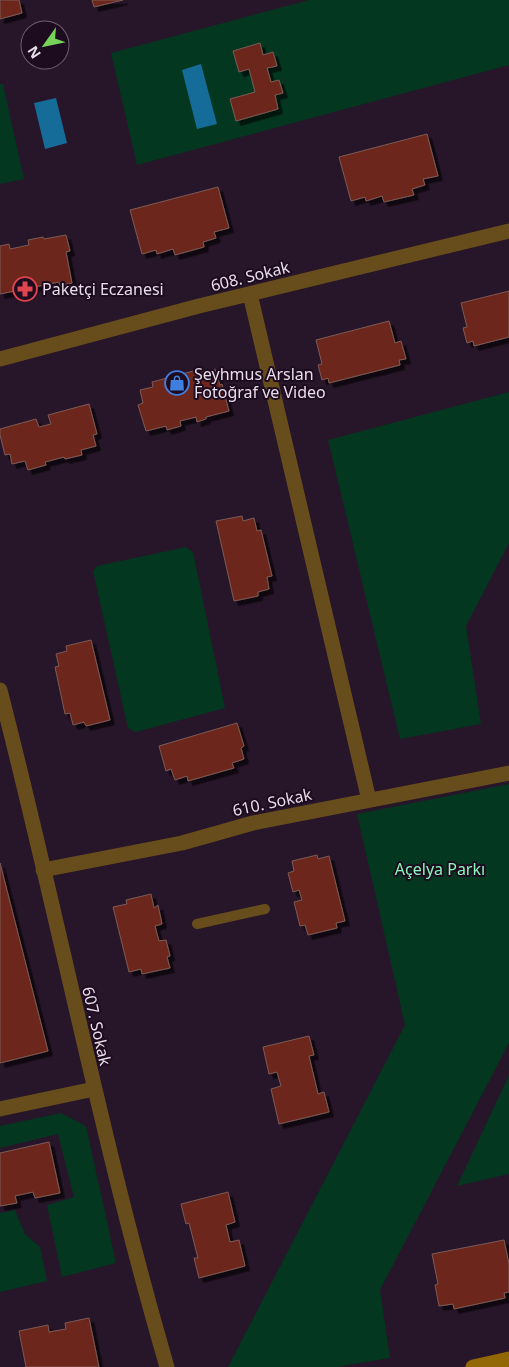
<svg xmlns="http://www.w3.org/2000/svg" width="509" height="1367" viewBox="0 0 509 1367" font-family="'Noto Sans',sans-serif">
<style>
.green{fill:#043720}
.water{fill:#156c98}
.building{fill:#6d261c;stroke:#7c5b55;filter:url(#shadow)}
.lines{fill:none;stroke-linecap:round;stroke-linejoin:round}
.lane{stroke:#674d1c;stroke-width:10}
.street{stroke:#674d1c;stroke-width:15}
.secondary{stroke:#926705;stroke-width:15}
.labels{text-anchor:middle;stroke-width:4;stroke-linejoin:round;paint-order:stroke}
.street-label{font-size:16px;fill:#e9dcea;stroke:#1d0c1f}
.poi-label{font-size:16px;fill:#e9dcea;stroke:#1d0c1f;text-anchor:start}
.park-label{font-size:16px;fill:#89f6b9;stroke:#1d0c1f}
</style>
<defs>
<filter id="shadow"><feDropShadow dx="4.5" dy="4.5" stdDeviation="0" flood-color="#0009"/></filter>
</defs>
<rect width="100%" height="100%" fill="#271529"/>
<path class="green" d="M 309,0 L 509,0 L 509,65 L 137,165 L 111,53 Z
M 0,84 L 3,84 L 24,179 L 0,184 Z
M 509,392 L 509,543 L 466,626 L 481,724 L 400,739 L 328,440 Z
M 186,547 L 193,552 L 225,708 L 136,732 L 128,728 L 93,571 L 97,566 Z
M 509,784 L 509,1043 L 380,1290 L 390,1358 L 336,1367 L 228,1367 L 405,1025 L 357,814 Z
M 509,1075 L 509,1174 L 457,1186 Z
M 61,1113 L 86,1126 L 116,1263 L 62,1277 L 47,1205 L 74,1197 L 58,1134 L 0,1148 L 0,1126 Z
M 15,1210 L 25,1234 L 40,1247 L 47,1281 L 0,1292 L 0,1213 Z"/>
<path class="water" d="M 201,64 L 217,124 L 197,129 L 182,70 Z
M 56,98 L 67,143 L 45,149 L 34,103 Z"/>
<path class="building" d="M 0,0 L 19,0 L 22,13 L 0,19 Z
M 92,0 L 123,0 L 94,7 Z
M 260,43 L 263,55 L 273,52 L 277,66 L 267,68 L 271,82 L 279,80 L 283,93 L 275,95 L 278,109 L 236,121 L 230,99 L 255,92 L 249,69 L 239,72 L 233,51 Z
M 427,134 L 438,176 L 423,179 L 425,185 L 412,189 L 414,195 L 384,202 L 382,196 L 366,201 L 365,197 L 351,201 L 339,157 Z
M 218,187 L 229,228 L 214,232 L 216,238 L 203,242 L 204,247 L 175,255 L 173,249 L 157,254 L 156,250 L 142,254 L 130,210 Z
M 66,235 L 70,251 L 66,252 L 72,283 L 60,286 L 59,282 L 0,294 L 0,246 L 9,244 L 10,249 L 29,245 L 28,240 L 43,237 L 44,239 Z
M 509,291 L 509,337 L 474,346 L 473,341 L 467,343 L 463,328 L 467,327 L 461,303 Z
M 389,321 L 395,343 L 401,341 L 406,359 L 399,360 L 400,365 L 329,383 L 328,378 L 322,380 L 318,365 L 322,364 L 316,340 Z
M 201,369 L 202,373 L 215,369 L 220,385 L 222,384 L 229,411 L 206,417 L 206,419 L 197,422 L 196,417 L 180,421 L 181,426 L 167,430 L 166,426 L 146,431 L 138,405 L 143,403 L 140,390 L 153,387 L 152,382 Z
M 89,404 L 97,434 L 93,435 L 96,446 L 81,450 L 82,455 L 65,459 L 64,457 L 45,462 L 46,465 L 28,470 L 25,461 L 12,464 L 10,454 L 5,455 L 0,435 L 0,429 L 36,419 L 39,427 L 51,424 L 48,415 Z
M 242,516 L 243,521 L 254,518 L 257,531 L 261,530 L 272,576 L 267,577 L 269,589 L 258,592 L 258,596 L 234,601 L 216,521 Z
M 91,640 L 110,720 L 86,726 L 84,722 L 73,725 L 70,713 L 65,714 L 55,667 L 59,666 L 56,654 L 67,651 L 66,646 Z
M 237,723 L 244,746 L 241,748 L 244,759 L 232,763 L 234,768 L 188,781 L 187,776 L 175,780 L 171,769 L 166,771 L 159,746 Z
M 317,855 L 318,859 L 329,856 L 345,921 L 336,923 L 337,928 L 308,935 L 305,925 L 300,926 L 294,902 L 302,900 L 299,890 L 293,892 L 288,873 L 294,871 L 292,861 Z
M 0,863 L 48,1051 L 0,1063 Z
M 151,894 L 154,908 L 158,905 L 162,924 L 155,926 L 159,941 L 166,940 L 170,956 L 167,957 L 170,968 L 142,974 L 141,969 L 129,972 L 113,907 L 127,904 L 126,900 Z
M 309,1036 L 314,1055 L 309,1056 L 318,1094 L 324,1092 L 329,1112 L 279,1124 L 271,1089 L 281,1086 L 277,1072 L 269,1074 L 263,1047 Z
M 49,1142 L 60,1193 L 35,1198 L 33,1192 L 15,1196 L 17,1203 L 0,1206 L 0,1153 Z
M 228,1192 L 235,1222 L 226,1225 L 230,1242 L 239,1240 L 245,1266 L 199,1278 L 194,1258 L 198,1258 L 189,1223 L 186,1224 L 181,1204 Z
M 504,1240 L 509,1264 L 509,1292 L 504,1293 L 505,1298 L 454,1309 L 453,1304 L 439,1306 L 435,1285 L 438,1284 L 432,1254 Z
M 89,1318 L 99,1367 L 26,1367 L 19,1331 L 48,1325 L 49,1332 L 66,1329 L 65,1323 Z"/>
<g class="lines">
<path class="lane" d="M 197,924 L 265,909"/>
<path class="street" d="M 250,294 L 369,800
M 0,359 L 199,306 L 509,231
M 0,690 C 58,915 102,1144 167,1367
M 43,870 L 182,843 L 253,823 L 509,773
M 0,1109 L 94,1089"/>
<path class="secondary" d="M 473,1367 L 509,1359"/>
</g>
<defs>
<g id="pharmacy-ring" transform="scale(1.25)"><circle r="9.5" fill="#1d0c1f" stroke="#e0444e" stroke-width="1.5"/><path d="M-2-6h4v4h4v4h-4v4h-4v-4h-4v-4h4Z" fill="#e0444e"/></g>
<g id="shop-ring" transform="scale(1.25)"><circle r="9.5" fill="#1d0c1f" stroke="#3f7fe0" stroke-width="1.5"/><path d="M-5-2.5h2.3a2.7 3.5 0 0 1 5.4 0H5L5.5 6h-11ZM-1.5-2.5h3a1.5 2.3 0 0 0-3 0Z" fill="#3f7fe0"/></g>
</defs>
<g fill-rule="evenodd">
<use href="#pharmacy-ring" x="25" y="289"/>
<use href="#shop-ring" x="177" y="383"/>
</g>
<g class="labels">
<g class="street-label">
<text transform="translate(250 276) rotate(-14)" y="6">608. Sokak</text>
<text transform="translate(272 802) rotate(-12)" y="6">610. Sokak</text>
<text transform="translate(97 1026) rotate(77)" y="6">607. Sokak</text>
</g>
<g class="poi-label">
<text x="42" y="295">Paketçi Eczanesi</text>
<text x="194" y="380">Şeyhmus Arslan<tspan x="194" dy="18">Fotoğraf ve Video</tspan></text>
</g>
<g class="park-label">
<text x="440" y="875">Açelya Parkı</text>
</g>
</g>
<g transform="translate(45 45) rotate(237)"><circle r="24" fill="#1d0c1f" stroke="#6f5f70"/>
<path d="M0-4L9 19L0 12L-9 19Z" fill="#77d259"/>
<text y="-8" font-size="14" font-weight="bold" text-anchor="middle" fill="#e9dcea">N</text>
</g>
</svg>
